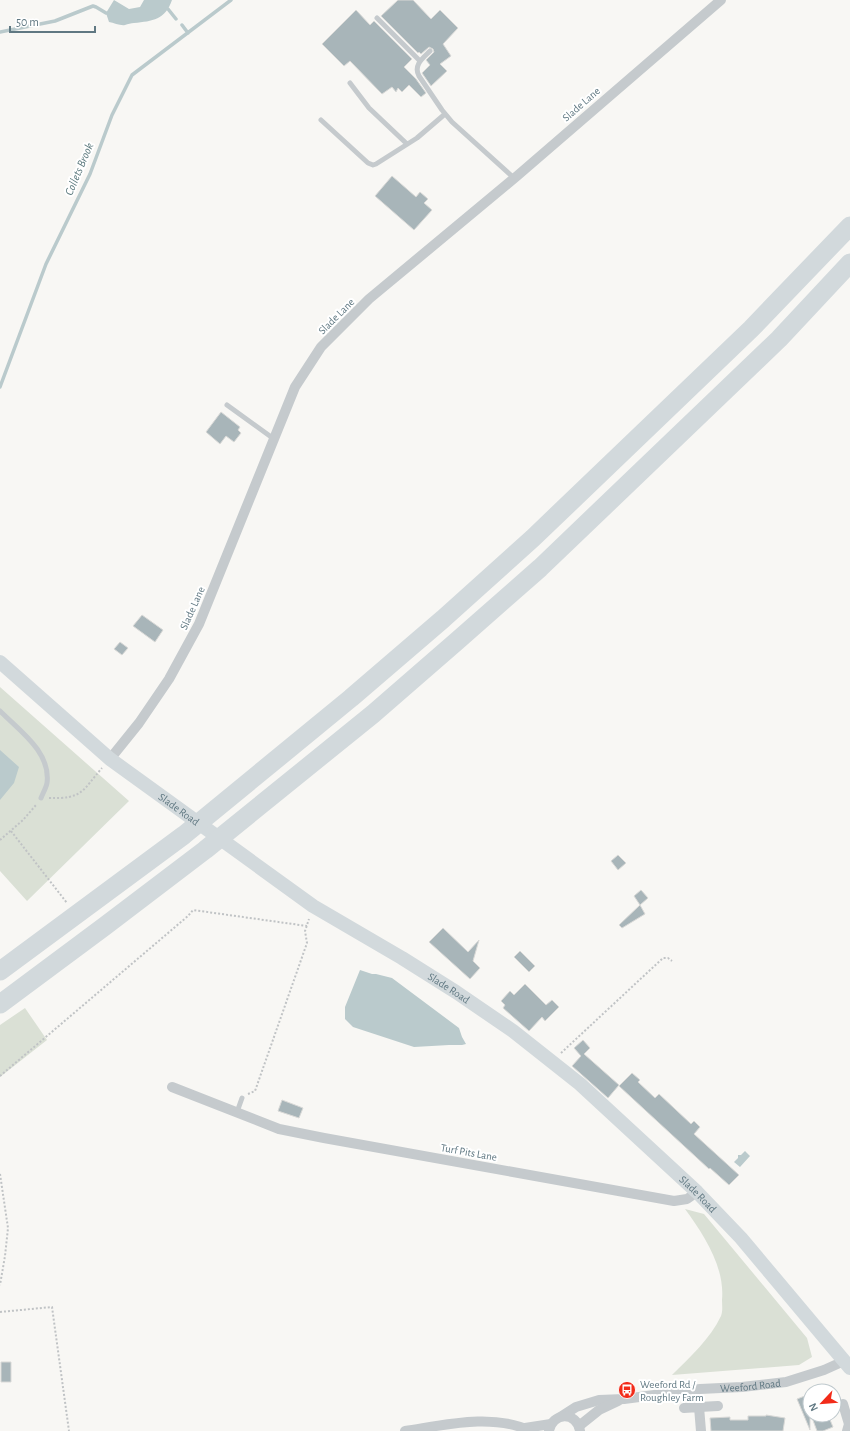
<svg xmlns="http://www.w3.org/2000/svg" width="850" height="1431" viewBox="0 0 850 1431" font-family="'Alegreya Sans',sans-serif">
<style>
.green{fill:#dae0d5}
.water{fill:#bacacc}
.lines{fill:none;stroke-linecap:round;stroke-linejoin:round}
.stream{stroke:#bacacc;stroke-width:3.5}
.building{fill:#a8b5b9;stroke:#d9d9d7}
.path{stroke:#c0c3c5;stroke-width:2;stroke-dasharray:2 2;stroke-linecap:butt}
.lane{stroke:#c5cacd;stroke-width:5}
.street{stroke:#c5cacd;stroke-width:10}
.secondary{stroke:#d2d9dc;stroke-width:14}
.highway{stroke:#d2d9dc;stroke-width:19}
.labels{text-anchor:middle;stroke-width:4;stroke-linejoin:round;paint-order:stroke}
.street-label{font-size:11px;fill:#607882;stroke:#fff}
.poi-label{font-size:11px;fill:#607882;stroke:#fff;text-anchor:start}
.water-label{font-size:12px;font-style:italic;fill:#5a787c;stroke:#fff}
</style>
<rect width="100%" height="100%" fill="#f8f7f4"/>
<path class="green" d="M 0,687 L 129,801 L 27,901 L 0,871 Z
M 25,1008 L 47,1040 L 0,1077 L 0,1025 Z
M 685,1209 L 704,1214 L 807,1338 L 812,1357 L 799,1365 L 672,1375 C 690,1357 710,1339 721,1316 C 723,1311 722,1305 722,1300 C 725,1267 704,1235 685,1209 Z"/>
<path class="water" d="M 114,0 L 129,9 L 140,7 L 144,0 L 172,0 C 165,20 153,21 134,23 C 131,23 128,24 125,25 C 121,26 114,23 109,22 L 106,13 Z
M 0,750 L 19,767 L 14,783 L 0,800 Z
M 360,970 L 372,974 L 376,974 L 392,978 L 459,1028 L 462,1037 L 466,1044 L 462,1045 L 449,1045 L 414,1047 L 353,1027 L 345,1019 L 345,1007 Z
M 745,1151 L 750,1156 L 740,1167 L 734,1162 L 738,1158 L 738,1155 L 741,1155 Z"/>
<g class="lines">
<path class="stream" d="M 168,9 L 176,19
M 182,25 L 188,33
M 0,32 L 55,21 L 93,6 L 96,7 L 106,13
M 0,387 L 46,264 L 90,174 L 112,115 L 132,75 L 231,0"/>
</g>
<path class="building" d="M 398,0 L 413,0 L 431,19 L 440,10 L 458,28 L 443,44 L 451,56 L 440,64 L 447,71 L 431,86 L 422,73 L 430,65 L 426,60 L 434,52 L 433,49 L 429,47 L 421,54 L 419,52 L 418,53 L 381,16 Z
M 356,10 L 370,25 L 374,21 L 412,59 L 404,67 L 416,79 L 426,93 L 421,97 L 409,85 L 402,92 L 398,88 L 396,92 L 392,87 L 382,94 L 350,61 L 344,66 L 322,44 Z
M 392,176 L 416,197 L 420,192 L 428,199 L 424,203 L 432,210 L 414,230 L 375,196 Z
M 221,412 L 240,427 L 238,430 L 241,433 L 234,442 L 226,436 L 220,444 L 206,432 Z
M 142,615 L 163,630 L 155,642 L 133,626 Z
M 120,642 L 128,648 L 122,655 L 114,649 Z
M 618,855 L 626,863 L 618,870 L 611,861 Z
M 641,890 L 648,898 L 640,905 L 634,896 Z
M 640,905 L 645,914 L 622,928 L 619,925 Z
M 443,928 L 468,952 L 479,940 L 473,961 L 480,968 L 470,979 L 429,942 Z
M 520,951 L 535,966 L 529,972 L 514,957 Z
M 525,984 L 546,1005 L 552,1000 L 559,1007 L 545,1021 L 542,1017 L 529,1031 L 503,1008 L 505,1005 L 501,1001 L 510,991 L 514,995 Z
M 583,1040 L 590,1048 L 584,1054 L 619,1085 L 608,1098 L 572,1066 L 581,1056 L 574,1048 Z
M 632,1073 L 640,1080 L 638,1082 L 655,1098 L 659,1094 L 691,1124 L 694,1121 L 700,1127 L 694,1134 L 739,1175 L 729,1185 L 710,1168 L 709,1169 L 619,1086 Z
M 282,1100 L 303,1108 L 299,1118 L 278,1111 Z
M 1,1362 L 11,1362 L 11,1382 L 1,1382 Z
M 810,1394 L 810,1430 L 797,1399 Z
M 766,1415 L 785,1418 L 783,1431 L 711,1431 L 710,1418 L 730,1417 L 730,1420 L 748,1420 L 748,1416 L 766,1416 Z
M 811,1415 L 828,1415 L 833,1427 L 823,1431 L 817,1431 Z"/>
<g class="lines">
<path class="path" d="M 49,798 C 83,799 82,791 102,768
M 11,831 L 67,903
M 0,840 L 23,820 L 36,805
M 561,1053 L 663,958 L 668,958 L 672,961
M 0,1076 L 188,916 L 193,910 L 307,926
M 248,1094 L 255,1091 L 307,943 L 305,931 L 309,919
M 0,1174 L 8,1228 L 5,1256 L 0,1285
M 0,1312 L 52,1307 L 69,1431"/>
<path class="lane" d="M 377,18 L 420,61
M 430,51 C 423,58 413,65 419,76 L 442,110 L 452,122 L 514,178
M 350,83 L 369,108 L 407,144
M 321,120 L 368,163 L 373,165 L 376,164 L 417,138 L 445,114
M 227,405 L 274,439
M 0,711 C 20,731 51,752 47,783 C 46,788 43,793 41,798
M 237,1112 L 242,1098"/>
<g class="street">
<path d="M 110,759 L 139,723 L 169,679 L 199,624 L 295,387 L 321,347 L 369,299 L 517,176 L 721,0"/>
<path d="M 172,1087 L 279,1129 L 324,1138 L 674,1201 L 687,1199 L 697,1192"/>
<path d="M 843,1404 L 849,1424 L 847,1431"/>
<path d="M 699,1407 L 718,1406"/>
<path d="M 684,1408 L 699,1407 L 701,1431"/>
<path id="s1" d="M 562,1416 L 576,1407 L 599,1400 L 624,1399 L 700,1389 L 742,1387 L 786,1382 L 824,1370 L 844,1361"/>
<path d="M 579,1426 L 599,1410 L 618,1401"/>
<path d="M 525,1428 L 551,1424"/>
<path d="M 405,1431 C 445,1425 492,1413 531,1431"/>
<path d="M 549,1431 C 552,1412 577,1411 580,1431"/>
</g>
<path class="secondary" id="s2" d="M 0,662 L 110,759 L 313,906 L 402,958 L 456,992 L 513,1031 L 580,1084 L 697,1192 L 741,1238 L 850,1368"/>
<path class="highway" d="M 0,971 L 184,835 L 351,698 L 443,619 L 533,538 L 751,329 L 850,226
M 0,1004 L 105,926 L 205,850 L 373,714 L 457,641 L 540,568 L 779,339 L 850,263"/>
</g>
<defs>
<g id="bus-disc" transform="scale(0.9)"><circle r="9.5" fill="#f22b19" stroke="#fff"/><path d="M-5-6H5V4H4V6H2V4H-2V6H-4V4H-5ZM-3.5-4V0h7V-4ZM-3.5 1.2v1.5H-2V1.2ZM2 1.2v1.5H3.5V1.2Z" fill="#fff"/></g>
</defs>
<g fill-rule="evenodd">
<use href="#bus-disc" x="627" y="1390"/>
</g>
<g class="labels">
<g class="street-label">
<text transform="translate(581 104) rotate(-41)" y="4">Slade Lane</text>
<text transform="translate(336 316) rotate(-45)" y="4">Slade Lane</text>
<text transform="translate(192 608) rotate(-66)" y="4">Slade Lane</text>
<text dy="4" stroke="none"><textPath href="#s2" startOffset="232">Slade Road</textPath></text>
<text dy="4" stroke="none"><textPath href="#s2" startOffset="556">Slade Road</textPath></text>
<text transform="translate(469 1152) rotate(10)" y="4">Turf Pits Lane</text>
<text dy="4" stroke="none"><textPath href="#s2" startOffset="880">Slade Road</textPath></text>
<text dy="4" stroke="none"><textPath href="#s1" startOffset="193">Weeford Road</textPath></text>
</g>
<g class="poi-label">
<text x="640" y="1388">Weeford Rd /<tspan x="640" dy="13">Roughley Farm</tspan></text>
</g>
<g class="water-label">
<text transform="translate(79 169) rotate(-67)" y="4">Collets Brook</text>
</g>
</g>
<g transform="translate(822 1403) rotate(244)"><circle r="19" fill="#ffffff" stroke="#bfc9cd"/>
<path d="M0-3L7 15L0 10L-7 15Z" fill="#f22b19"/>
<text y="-6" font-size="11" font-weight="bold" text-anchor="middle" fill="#607882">N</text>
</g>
<path d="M10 26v6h85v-6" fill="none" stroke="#607882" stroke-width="2"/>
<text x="16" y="26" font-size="12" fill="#607882" stroke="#ffffff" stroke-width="3" paint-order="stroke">50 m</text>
</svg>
